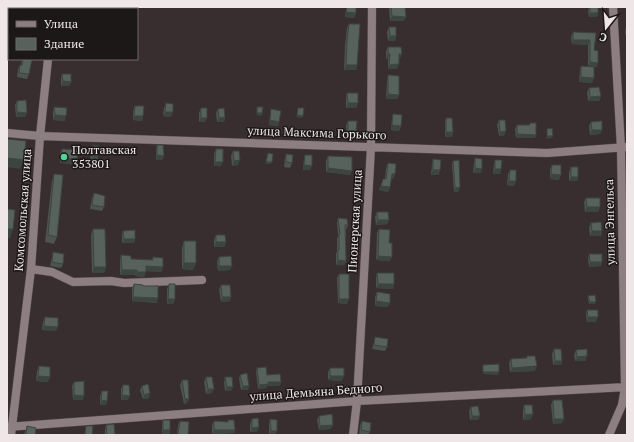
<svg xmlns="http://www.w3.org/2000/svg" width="634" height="442" viewBox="0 0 634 442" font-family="'PT Serif',serif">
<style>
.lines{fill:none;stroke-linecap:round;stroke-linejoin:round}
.minor-casing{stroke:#564c4d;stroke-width:9}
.minor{stroke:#8d7f81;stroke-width:8}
.wall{fill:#4b544f}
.shaded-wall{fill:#3d4540}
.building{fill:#57625c;stroke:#3d4540}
.poi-dot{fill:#52d397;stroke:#1d1818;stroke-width:1.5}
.labels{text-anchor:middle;stroke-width:3;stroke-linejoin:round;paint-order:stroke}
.street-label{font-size:12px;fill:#eee6e7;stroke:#1d1818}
.poi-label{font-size:12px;fill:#eee6e7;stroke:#1d1818;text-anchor:start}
</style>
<rect width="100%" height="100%" fill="#392e2f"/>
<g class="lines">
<g class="minor-casing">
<path id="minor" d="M 53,9 L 53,7
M 7,133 L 40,136 L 547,153 L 627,147
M 31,269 L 52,272 L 73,282 L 111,281 L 124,283 L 202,280
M 7,427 L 357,401 L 627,387
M 11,435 L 31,269 L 40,136 L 48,59
M 353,435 L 357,401 L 371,147 L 372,7
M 609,435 L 622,405 L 625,388 L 621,148 L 613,7"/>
</g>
<use href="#minor" class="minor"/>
</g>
<path class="wall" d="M 347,7 L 356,13 L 354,18 L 345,17 L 346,10 Z
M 389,7 L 405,7 L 404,21 L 390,21 Z
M 589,7 L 598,7 L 598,13 L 597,17 L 589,17 L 588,11 Z
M 349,24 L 357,65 L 356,70 L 344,70 L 345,45 L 347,28 Z
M 389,27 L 396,36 L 395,41 L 388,41 L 387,32 Z
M 626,27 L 627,27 L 627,41 L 625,32 Z
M 573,32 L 596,33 L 594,50 L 597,67 L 588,66 L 588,45 L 572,44 L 571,37 Z
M 388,47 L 400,59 L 399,59 L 397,69 L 388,69 L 388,59 L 386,59 L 386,51 Z
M 22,59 L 32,59 L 29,74 L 27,79 L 17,77 L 18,69 L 20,65 L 21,65 Z
M 581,66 L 594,78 L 592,83 L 579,82 L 580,71 Z
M 62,74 L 71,82 L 69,86 L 61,86 L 61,78 Z
M 388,75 L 399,95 L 397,99 L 386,99 L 387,80 Z
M 589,88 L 601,96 L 599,101 L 588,101 L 587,92 Z
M 347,93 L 358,103 L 356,108 L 346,108 L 346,97 Z
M 17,101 L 25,117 L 16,117 L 15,105 Z
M 166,103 L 171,117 L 163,116 L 164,108 Z
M 135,106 L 143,116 L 142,121 L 133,120 L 133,111 Z
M 54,107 L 65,121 L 53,120 L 53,112 Z
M 201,108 L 207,118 L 205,122 L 199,122 L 199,113 Z
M 218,109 L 225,117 L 224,122 L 217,122 L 216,113 Z
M 271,109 L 279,122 L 278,126 L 269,125 L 270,114 Z
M 393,114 L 401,126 L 399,131 L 391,130 L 392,119 Z
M 446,118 L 453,132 L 452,137 L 445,137 L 445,122 Z
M 499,120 L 504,136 L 499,136 L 497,125 Z
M 348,121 L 355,136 L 347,135 L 346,126 Z
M 591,122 L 602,130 L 600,134 L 590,135 L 589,126 Z
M 530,123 L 536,135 L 535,138 L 516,138 L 515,129 L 517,125 L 529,125 Z
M 93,145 L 98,157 L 96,162 L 90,160 L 91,150 Z
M 157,145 L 164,156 L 162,160 L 156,160 L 156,150 Z
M 62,149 L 76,164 L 60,163 L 60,153 Z
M 216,149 L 221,166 L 214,166 L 214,154 Z
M 233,151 L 238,165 L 232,166 L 231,156 Z
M 286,154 L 292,163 L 290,168 L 284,167 L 285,158 Z
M 305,155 L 310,170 L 303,170 L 304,159 Z
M 328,156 L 352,171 L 350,175 L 326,172 L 326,161 Z
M 475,158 L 481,173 L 473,173 L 474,163 Z
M 433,159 L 439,175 L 431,175 L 432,164 Z
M 495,160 L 501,169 L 500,174 L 493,174 L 494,164 Z
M 453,161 L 460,187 L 458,192 L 454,192 L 452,165 Z
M 388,163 L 395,174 L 393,179 L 391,178 L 390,187 L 388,192 L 379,190 L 383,179 L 385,179 L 386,168 Z
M 552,165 L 559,180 L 550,179 L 550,169 Z
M 571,167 L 578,177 L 577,181 L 569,181 L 569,172 Z
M 510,170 L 514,186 L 507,185 L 508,174 Z
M 54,174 L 57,237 L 54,244 L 45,242 L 52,181 Z
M 94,193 L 104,207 L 102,211 L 90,209 L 92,198 Z
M 586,198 L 600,207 L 598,212 L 585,212 L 584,202 Z
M 377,212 L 389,220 L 387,224 L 376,225 L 375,217 Z
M 338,218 L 348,225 L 346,230 L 346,261 L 344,265 L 336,265 L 336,254 L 337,251 L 337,239 L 338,236 L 337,223 Z
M 591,223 L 602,231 L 601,236 L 590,236 L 589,227 Z
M 93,229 L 106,267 L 104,273 L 92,273 L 91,235 Z
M 379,229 L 389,243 L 390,261 L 376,260 L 377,233 Z
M 123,231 L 135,239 L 134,243 L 122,243 L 122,235 Z
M 216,235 L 226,242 L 224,247 L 214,247 L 214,240 Z
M 184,241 L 196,263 L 193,270 L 182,269 L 182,248 Z
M 53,252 L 63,264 L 61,268 L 50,266 L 52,257 Z
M 589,254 L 602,262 L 601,266 L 589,267 L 588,259 Z
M 121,255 L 131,259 L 152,260 L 153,257 L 162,272 L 146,271 L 144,277 L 135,276 L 135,275 L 120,275 L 120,260 Z
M 219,257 L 230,270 L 218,271 L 217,261 Z
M 377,273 L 394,284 L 393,289 L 376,288 L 376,278 Z
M 339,274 L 347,304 L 338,303 L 337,278 Z
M 134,284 L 143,286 L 157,303 L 132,301 L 132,288 Z
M 169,284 L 175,299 L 173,304 L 167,304 L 167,289 Z
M 221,285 L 230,301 L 221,302 L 219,290 Z
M 377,292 L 388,307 L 375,306 L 375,297 Z
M 588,296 L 595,304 L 589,304 L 588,299 Z
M 587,310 L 596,322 L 587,322 L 586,315 Z
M 45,317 L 56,331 L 42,330 L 43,322 Z
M 375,337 L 387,347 L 385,351 L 372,349 L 374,342 Z
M 554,349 L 562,361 L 561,365 L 553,365 L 552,354 Z
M 576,350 L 586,361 L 575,361 L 574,355 Z
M 527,356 L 535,371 L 510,372 L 509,363 L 511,359 L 526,358 Z
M 39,366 L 48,382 L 36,381 L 37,371 Z
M 257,368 L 267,375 L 280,386 L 267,386 L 266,388 L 258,389 L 256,372 Z
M 330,368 L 342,381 L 328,380 L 328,372 Z
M 240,375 L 249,386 L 248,390 L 241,390 L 239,379 Z
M 206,377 L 212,393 L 206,394 L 204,382 Z
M 225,377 L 231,391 L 225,391 L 224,382 Z
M 182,380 L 189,399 L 187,403 L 184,404 L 180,385 Z
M 74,382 L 83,400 L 73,400 L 72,386 Z
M 123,385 L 128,400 L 121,400 L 121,389 Z
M 142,386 L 149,398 L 143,399 L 140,390 Z
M 102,391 L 107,401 L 106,405 L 100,405 L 100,396 Z
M 553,400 L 562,423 L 553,424 L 551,405 Z
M 524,405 L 531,419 L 523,420 L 523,410 Z
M 471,407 L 478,420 L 470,420 L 469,411 Z
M 319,416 L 331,429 L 319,430 L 317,420 Z
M 252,419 L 257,432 L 250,432 L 250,424 Z
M 270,419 L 277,431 L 275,435 L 269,435 L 269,424 Z
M 163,420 L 170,430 L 169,435 L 162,434 L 162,424 Z
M 228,420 L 235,430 L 234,433 L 212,434 L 212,425 L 214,421 L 228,422 Z
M 180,421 L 188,435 L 177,435 L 178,425 Z
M 362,421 L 370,432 L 368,435 L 359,435 L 360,425 Z
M 106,425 L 115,434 L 114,435 L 105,435 L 105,430 Z
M 27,426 L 35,435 L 24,435 Z"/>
<path class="shaded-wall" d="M 71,7 L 81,7 L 80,9 L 70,9 Z
M 346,12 L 356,13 L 354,18 L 345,17 Z
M 590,13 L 598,13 L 597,17 L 589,17 Z
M 392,16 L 406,17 L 404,21 L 390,21 Z
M 390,36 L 396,36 L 395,41 L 388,41 Z
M 573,40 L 590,40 L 588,45 L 572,44 Z
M 388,54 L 390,54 L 388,59 L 386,59 Z
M 399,54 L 402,54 L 400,59 L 397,59 Z
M 590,62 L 598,63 L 597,67 L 588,66 Z
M 399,64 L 397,69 L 388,69 L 389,65 Z
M 346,65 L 357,65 L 356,70 L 344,70 Z
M 581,77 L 594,78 L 592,83 L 579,82 Z
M 63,81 L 71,82 L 69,86 L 61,86 Z
M 388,94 L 399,95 L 397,99 L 386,99 Z
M 601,96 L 599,101 L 588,101 L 590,97 Z
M 348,103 L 358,103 L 356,108 L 346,108 Z
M 17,112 L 27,113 L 25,117 L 16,117 Z
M 165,112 L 173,112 L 171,117 L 163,116 Z
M 257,113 L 262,113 L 262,116 L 256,115 Z
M 55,115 L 66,116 L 65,121 L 53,120 Z
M 297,115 L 303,116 L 302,118 L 296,117 Z
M 134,116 L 143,116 L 142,121 L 133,120 Z
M 225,117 L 224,122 L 217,122 L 219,118 Z
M 201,118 L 207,118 L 205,122 L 199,122 Z
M 270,120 L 279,122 L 278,126 L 269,125 Z
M 392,125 L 401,126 L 399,131 L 391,130 Z
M 592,130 L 602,130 L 600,134 L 590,135 Z
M 348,131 L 356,131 L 355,136 L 347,135 Z
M 506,131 L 504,136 L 499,136 L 500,132 Z
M 446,132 L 453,132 L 452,137 L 445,137 Z
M 517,134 L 536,135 L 535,138 L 516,138 Z
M 547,136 L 553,136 L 552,138 L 546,139 Z
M 157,155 L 164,156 L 162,160 L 156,160 Z
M 7,158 L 24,160 L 20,169 L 7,167 Z
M 61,158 L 77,159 L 76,164 L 60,163 Z
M 240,160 L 238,165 L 232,166 L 234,161 Z
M 215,162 L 223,162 L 221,166 L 214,166 Z
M 266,162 L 272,162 L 271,164 L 265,164 Z
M 304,165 L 312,166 L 310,170 L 303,170 Z
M 328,168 L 352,171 L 350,175 L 326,172 Z
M 475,168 L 482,169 L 481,173 L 473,173 Z
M 495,169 L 501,169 L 500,174 L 493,174 Z
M 433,170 L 440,170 L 439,175 L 431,175 Z
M 392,174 L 395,174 L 393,179 L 390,178 Z
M 551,174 L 561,175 L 559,180 L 550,179 Z
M 571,177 L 578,177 L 577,181 L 569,181 Z
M 509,181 L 516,181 L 514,186 L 507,185 Z
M 381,186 L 390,187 L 388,192 L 379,190 Z
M 460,187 L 458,192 L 454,192 L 455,188 Z
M 587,207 L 600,207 L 598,212 L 585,212 Z
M 378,220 L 389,220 L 387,224 L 376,225 Z
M 7,229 L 13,229 L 10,238 L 7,238 Z
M 592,231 L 602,231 L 601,236 L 590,236 Z
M 124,239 L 135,239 L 134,243 L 122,243 Z
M 216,242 L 226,242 L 224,247 L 214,247 Z
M 378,256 L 392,257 L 390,261 L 376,260 Z
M 338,260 L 346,261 L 344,265 L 336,265 Z
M 590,262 L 602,262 L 601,266 L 589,267 Z
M 184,263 L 196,263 L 193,270 L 182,269 Z
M 146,266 L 163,267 L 162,272 L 144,271 Z
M 219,266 L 232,266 L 230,270 L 218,271 Z
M 94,267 L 106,267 L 104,273 L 92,273 Z
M 122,270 L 137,270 L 135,275 L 120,275 Z
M 137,272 L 146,272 L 144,277 L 135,276 Z
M 378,284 L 394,284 L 393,289 L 376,288 Z
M 133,297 L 158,298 L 157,303 L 132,301 Z
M 222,297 L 231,297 L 230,301 L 221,302 Z
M 168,299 L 175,299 L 173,304 L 167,304 Z
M 339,299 L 349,299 L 347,304 L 338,303 Z
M 376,301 L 390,303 L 388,307 L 375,306 Z
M 590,302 L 596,302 L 595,304 L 589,304 Z
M 588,317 L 598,317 L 596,322 L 587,322 Z
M 44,326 L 58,327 L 56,331 L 42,330 Z
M 587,356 L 586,361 L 575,361 L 577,357 Z
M 555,361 L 562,361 L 561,365 L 553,365 Z
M 537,366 L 535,371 L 510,372 L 512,368 Z
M 483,372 L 499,372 L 498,375 L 483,374 Z
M 38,376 L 50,377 L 48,382 L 36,381 Z
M 330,376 L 344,376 L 342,381 L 328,380 Z
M 268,382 L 281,382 L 280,386 L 267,386 L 266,388 L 258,389 L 259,385 Z
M 243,386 L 249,386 L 248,390 L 241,390 Z
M 227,387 L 233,387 L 231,391 L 225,391 Z
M 208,389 L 214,389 L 212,393 L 206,394 Z
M 150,393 L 149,398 L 143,399 L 144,395 Z
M 74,395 L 84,396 L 83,400 L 73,400 Z
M 122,395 L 130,396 L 128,400 L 121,400 Z
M 185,399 L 189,399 L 187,403 L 184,404 Z
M 101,400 L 107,401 L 106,405 L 100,405 Z
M 533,414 L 531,419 L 523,420 L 525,415 Z
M 472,416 L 480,416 L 478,420 L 470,420 Z
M 554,419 L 564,419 L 562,423 L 553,424 Z
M 333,425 L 331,429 L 319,430 L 320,426 Z
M 259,427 L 257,432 L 250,432 L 252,428 Z
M 163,430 L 170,430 L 169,435 L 162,434 Z
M 214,430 L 235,430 L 234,433 L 212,434 Z
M 271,431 L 277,431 L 275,435 L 269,435 Z"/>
<path class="building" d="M 347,7 L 356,7 L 356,13 L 346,12 Z
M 391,7 L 405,7 L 406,17 L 392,16 Z
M 590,7 L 598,7 L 598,13 L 590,13 Z
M 349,24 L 360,24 L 357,65 L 346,65 L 347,41 Z
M 389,27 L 396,27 L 396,36 L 390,36 Z
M 573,32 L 596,33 L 594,50 L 598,51 L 598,63 L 590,62 L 590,40 L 573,40 Z
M 388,47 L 401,47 L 402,54 L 399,54 L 399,64 L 389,65 L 390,54 L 388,54 Z
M 23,59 L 32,59 L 29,74 L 19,73 L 20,65 L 22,65 Z
M 581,66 L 594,67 L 594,78 L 581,77 Z
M 62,74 L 71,74 L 71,82 L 63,81 Z
M 388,75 L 399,76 L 399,95 L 388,94 Z
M 599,87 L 601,96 L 590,97 L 589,88 Z
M 347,93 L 358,93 L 358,103 L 348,103 Z
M 26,100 L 27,113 L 17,112 L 17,101 Z
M 166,103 L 173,104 L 173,112 L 165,112 Z
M 135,106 L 144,106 L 143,116 L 134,116 Z
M 54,107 L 67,108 L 66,116 L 55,115 Z
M 257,107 L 263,107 L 262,113 L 257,113 Z
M 201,108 L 207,108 L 207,118 L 201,118 Z
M 224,108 L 225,117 L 219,118 L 218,109 Z
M 298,108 L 304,108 L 303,116 L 297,115 Z
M 271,109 L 281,111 L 279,122 L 270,120 Z
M 393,114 L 402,115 L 401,126 L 392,125 Z
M 446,118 L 452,118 L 453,132 L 446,132 Z
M 499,120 L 505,120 L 506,131 L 500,132 Z
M 348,121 L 357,121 L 356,131 L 348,131 Z
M 602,121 L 602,130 L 592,130 L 591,122 Z
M 530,123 L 536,123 L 536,135 L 517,134 L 517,125 L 530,125 Z
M 552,128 L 553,136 L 547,136 L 547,129 Z
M 7,139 L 26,141 L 24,160 L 7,158 Z
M 93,145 L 99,146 L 98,157 L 92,156 Z
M 157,145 L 163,145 L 164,156 L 157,155 Z
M 62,149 L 78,150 L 77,159 L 61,158 Z
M 216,149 L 223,149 L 223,162 L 215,162 Z
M 233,151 L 239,151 L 240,160 L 234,161 Z
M 268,153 L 273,154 L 272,162 L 266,162 Z
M 286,154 L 293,155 L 292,163 L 286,162 Z
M 305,155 L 312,155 L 312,166 L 304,165 Z
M 328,156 L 352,157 L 352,171 L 328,168 Z
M 475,158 L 482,159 L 482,169 L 475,168 Z
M 433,159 L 441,160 L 440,170 L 433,170 Z
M 459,160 L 460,187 L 455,188 L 453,161 Z
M 495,160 L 502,160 L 501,169 L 495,169 Z
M 388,163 L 396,164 L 395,174 L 392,174 L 390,187 L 381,186 L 383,179 L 386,179 Z
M 552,165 L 561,165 L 561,175 L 551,174 Z
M 571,167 L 578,167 L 578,177 L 571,177 Z
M 510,170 L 516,170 L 516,181 L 509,181 Z
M 54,174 L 63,175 L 57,237 L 48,235 Z
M 94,193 L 105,196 L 104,207 L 92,205 Z
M 586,198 L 600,198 L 600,207 L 587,207 Z
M 7,209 L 15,210 L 13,229 L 7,229 Z
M 377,212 L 388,212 L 389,220 L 378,220 Z
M 338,218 L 347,219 L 348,225 L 345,225 L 346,261 L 338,260 L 338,250 L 339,250 L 339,234 L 340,234 Z
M 601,222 L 602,231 L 592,231 L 591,223 Z
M 93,229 L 105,229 L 106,267 L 94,267 Z
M 379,229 L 390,230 L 389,243 L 392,243 L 392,257 L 378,256 Z
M 135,230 L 135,239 L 124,239 L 123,231 Z
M 216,235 L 225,235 L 226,242 L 216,242 Z
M 184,241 L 196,241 L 196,263 L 184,263 Z
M 53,252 L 64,254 L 63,264 L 52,262 Z
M 589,254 L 602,254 L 602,262 L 590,262 Z
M 121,255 L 131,256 L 131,259 L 153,260 L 153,257 L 163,258 L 163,267 L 146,266 L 146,272 L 137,272 L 137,270 L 122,270 Z
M 231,256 L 232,266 L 219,266 L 219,257 Z
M 377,273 L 394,273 L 394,284 L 378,284 Z
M 339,274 L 349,274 L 349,299 L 339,299 Z
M 134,284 L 143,285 L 143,286 L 158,286 L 158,298 L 133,297 Z
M 169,284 L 175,284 L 175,299 L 168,299 Z
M 221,285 L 230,285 L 231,297 L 222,297 Z
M 377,292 L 390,294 L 390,303 L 376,301 Z
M 595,295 L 596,302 L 590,302 L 588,296 Z
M 587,310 L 598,310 L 598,317 L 588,317 Z
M 45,317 L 58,318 L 58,327 L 44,326 Z
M 375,337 L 388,339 L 387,347 L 374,345 Z
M 554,349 L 561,349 L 562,361 L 555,361 Z
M 587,349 L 587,356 L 577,357 L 576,350 Z
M 527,356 L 535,356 L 537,366 L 512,368 L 511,359 L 527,358 Z
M 499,364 L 499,372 L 483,372 L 483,365 Z
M 39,366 L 50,367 L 50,377 L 38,376 Z
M 266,367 L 267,375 L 280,374 L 281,382 L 268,382 L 268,384 L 259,385 L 257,368 Z
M 330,368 L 344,368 L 344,376 L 330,376 Z
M 247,373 L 249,386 L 243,386 L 240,375 Z
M 206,377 L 212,377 L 214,389 L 208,389 Z
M 225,377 L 232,377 L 233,387 L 227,387 Z
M 182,380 L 188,380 L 189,399 L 185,399 Z
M 84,381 L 84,396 L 74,395 L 74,382 Z
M 148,384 L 150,393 L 144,395 L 142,386 Z
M 123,385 L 129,385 L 130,396 L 122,395 Z
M 102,391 L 108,391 L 107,401 L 101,400 Z
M 553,400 L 562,400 L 564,419 L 554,419 Z
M 524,405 L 532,405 L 533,414 L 525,415 Z
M 478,406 L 480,416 L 472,416 L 471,407 Z
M 332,414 L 333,425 L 320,426 L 319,416 Z
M 258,418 L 259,427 L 252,428 L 252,419 Z
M 270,419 L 277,420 L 277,431 L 271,431 Z
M 163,420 L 170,420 L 170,430 L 163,430 Z
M 228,420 L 234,420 L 235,430 L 214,430 L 214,421 L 228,422 Z
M 180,421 L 189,422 L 188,435 L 178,434 Z
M 362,421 L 371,423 L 370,432 L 361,430 Z
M 114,424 L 115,434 L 107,435 L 106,425 Z
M 27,426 L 36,428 L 35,435 L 26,435 Z
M 86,426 L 93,426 L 92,435 L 85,434 Z"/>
<circle class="poi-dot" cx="64" cy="157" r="4"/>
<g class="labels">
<g class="street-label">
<text transform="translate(317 133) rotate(2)" y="4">улица Максима Горького</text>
<text transform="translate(23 210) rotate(-86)" y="4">Комсомольская улица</text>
<text transform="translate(355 221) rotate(-87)" y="4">Пионерская улица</text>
<text transform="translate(610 222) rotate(-91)" y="4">улица Энгельса</text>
<text transform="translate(316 392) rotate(-4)" y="4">улица Демьяна Бедного</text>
</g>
<g class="poi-label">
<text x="72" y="154">Полтавская<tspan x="72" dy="14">353801</tspan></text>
</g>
</g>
<rect width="634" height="442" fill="none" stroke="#eee6e7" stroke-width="16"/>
<rect x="8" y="8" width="130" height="52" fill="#1d1818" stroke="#716a6b"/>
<rect x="16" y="21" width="20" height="6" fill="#8d7f81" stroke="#716a6b"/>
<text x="44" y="28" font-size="12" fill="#eee6e7">Улица</text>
<rect x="16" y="38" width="20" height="12" fill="#57625c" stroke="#716a6b"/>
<text x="44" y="48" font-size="12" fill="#eee6e7">Здание</text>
<g transform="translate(606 28) rotate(197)" stroke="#1d1818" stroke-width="3" paint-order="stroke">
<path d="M0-3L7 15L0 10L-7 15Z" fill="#eee6e7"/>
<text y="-6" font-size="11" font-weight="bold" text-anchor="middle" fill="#eee6e7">С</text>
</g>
</svg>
